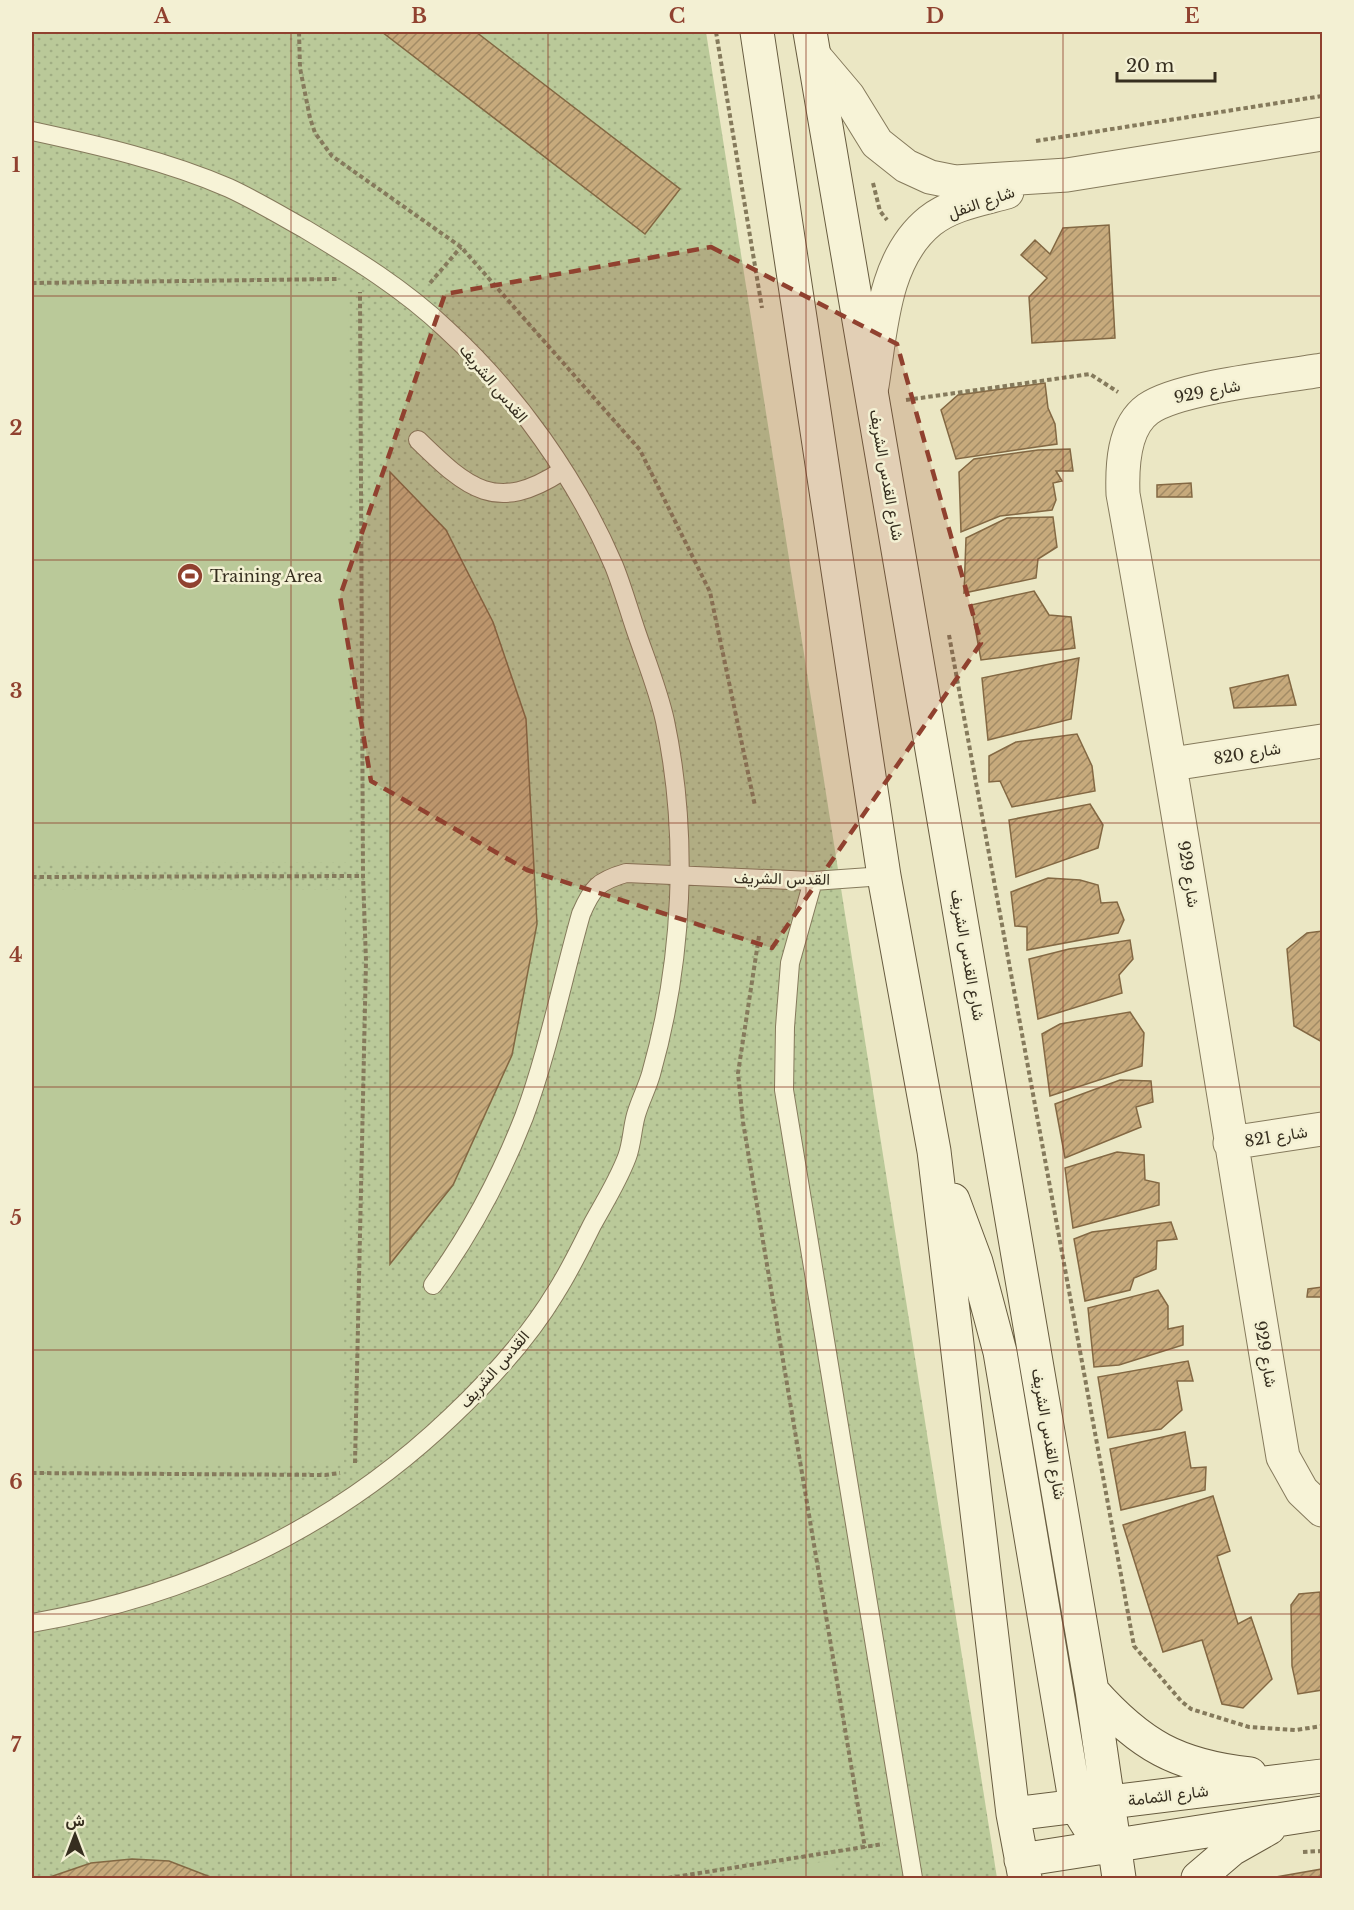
<svg xmlns="http://www.w3.org/2000/svg" width="1354" height="1910" viewBox="0 0 1354 1910" font-family="'Libre Baskerville',Vazirmatn,serif">
<style>
.grass{fill:url(#grass-dots)}
.pitch{fill:#bac999}
.building{fill:url(#building-hatch);stroke:#836843;stroke-width:1.5}
.lines{fill:none;stroke-linecap:round;stroke-linejoin:round}
.lane-casing{stroke:#857a5c;stroke-width:20}
.street-casing{stroke:#857a5c;stroke-width:35}
.secondary-casing{stroke:#675b3f;stroke-width:35}
.path{stroke:#857a5c;stroke-width:4;stroke-dasharray:4.5 3;stroke-linecap:butt}
.lane{stroke:#f7f3d7;stroke-width:18}
.street{stroke:#f7f3d7;stroke-width:33}
.secondary{stroke:#f7f3d7;stroke-width:33}
.marked{fill:#90412f;fill-opacity:0.2;stroke:#90412f;stroke-width:4.5;stroke-dasharray:12 8;stroke-linejoin:round}
.grid{fill:none;stroke:#90412f;stroke-width:1.5;stroke-opacity:0.55}
.labels{text-anchor:middle;stroke-width:5;stroke-linejoin:round;paint-order:stroke}
.street-label{font-size:16px;fill:#362e1f;stroke:#f3f0d3}
.poi-label{font-size:16px;fill:#362e1f;stroke:#f3f0d3;text-anchor:start}
.neatline{fill:none;stroke:#90412f;stroke-width:2}
.grid-label{font-size:20px;text-anchor:middle;font-weight:bold;fill:#90412f}
</style>
<defs>
<pattern id="grass-dots" width="8" height="8" patternUnits="userSpaceOnUse" patternTransform="scale(1.5)"><rect width="8" height="8" fill="#bac999"/><path d="M2 2h.1M6 6h.1" fill="none" stroke="#a0ad83" stroke-width="1.8" stroke-linecap="round"/></pattern>
<pattern id="building-hatch" width="6" height="6" patternUnits="userSpaceOnUse" patternTransform="scale(1.5)"><rect width="6" height="6" fill="#c7aa7c"/><path d="M-1 1l2-2M0 6l6-6M5 7l2-2" fill="none" stroke="#a28b65"/></pattern>
</defs>
<rect width="100%" height="100%" fill="#ebe7c4"/>
<path class="grass" d="M 32,32 L 706,32 L 997,1878 L 32,1878 Z"/>
<path class="pitch" d="M 349,289 L 348,862 L 32,863 L 32,290 Z
M 32,890 L 345,890 L 344,1465 L 32,1465 Z
M 834,1860 L 837,1878 L 719,1878 Z"/>
<path class="building" d="M 382,32 L 476,32 L 680,189 L 645,234 Z
M 1109,225 L 1115,338 L 1032,343 L 1029,297 L 1047,278 L 1021,255 L 1035,240 L 1050,254 L 1063,228 Z
M 1045,383 L 1048,408 L 1055,424 L 1057,444 L 956,459 L 941,410 L 958,395 Z
M 1070,449 L 1073,471 L 1056,471 L 1062,481 L 1053,483 L 1056,500 L 1052,510 L 1000,516 L 961,532 L 959,472 L 974,459 L 1038,450 Z
M 390,472 L 446,530 L 493,622 L 526,719 L 537,924 L 512,1055 L 453,1185 L 390,1264 Z
M 1191,483 L 1192,497 L 1157,497 L 1157,485 Z
M 1053,517 L 1057,547 L 1038,559 L 1036,578 L 964,593 L 966,538 L 1007,518 Z
M 1034,591 L 1049,615 L 1071,617 L 1075,648 L 981,660 L 971,605 Z
M 1079,658 L 1071,719 L 988,740 L 982,678 Z
M 1288,675 L 1296,705 L 1234,708 L 1230,688 Z
M 1077,734 L 1092,766 L 1095,791 L 1012,807 L 1000,781 L 989,782 L 989,756 L 1016,742 Z
M 1090,804 L 1103,825 L 1098,848 L 1016,877 L 1009,820 Z
M 1048,878 L 1080,880 L 1098,885 L 1101,903 L 1117,902 L 1124,920 L 1118,933 L 1027,950 L 1027,927 L 1015,926 L 1011,892 Z
M 1322,931 L 1322,1042 L 1294,1026 L 1287,949 L 1307,933 Z
M 1130,940 L 1133,959 L 1119,975 L 1122,993 L 1038,1019 L 1029,959 L 1069,949 Z
M 1130,1012 L 1144,1033 L 1142,1066 L 1050,1096 L 1042,1034 L 1060,1024 Z
M 1120,1080 L 1151,1081 L 1153,1102 L 1136,1107 L 1141,1127 L 1065,1158 L 1055,1104 Z
M 1117,1152 L 1144,1155 L 1145,1180 L 1159,1183 L 1159,1205 L 1073,1228 L 1065,1168 Z
M 1171,1222 L 1177,1239 L 1157,1241 L 1156,1269 L 1134,1278 L 1130,1290 L 1085,1301 L 1074,1239 L 1092,1232 Z
M 1322,1287 L 1322,1297 L 1307,1297 L 1308,1289 Z
M 1158,1290 L 1168,1306 L 1168,1329 L 1183,1326 L 1183,1345 L 1119,1365 L 1094,1367 L 1088,1308 Z
M 1188,1361 L 1193,1381 L 1177,1381 L 1182,1410 L 1161,1429 L 1108,1438 L 1098,1377 Z
M 1185,1432 L 1191,1468 L 1206,1467 L 1205,1490 L 1121,1510 L 1110,1449 Z
M 1213,1496 L 1230,1551 L 1217,1556 L 1238,1624 L 1251,1617 L 1272,1679 L 1243,1708 L 1222,1704 L 1202,1640 L 1163,1652 L 1123,1525 Z
M 1320,1592 L 1322,1690 L 1298,1694 L 1292,1666 L 1291,1605 L 1299,1594 Z
M 132,1859 L 169,1861 L 213,1878 L 47,1878 L 91,1863 Z
M 1322,1869 L 1322,1878 L 1270,1878 Z"/>
<g class="lines">
<g class="lane-casing">
<path id="lane" d="M 32,131 C 97,145 167,161 229,188 C 255,200 280,215 305,229 C 355,259 404,289 446,329 C 516,393 577,479 614,566 C 622,586 628,607 635,628 C 645,658 658,689 665,721 C 689,836 683,961 651,1074 C 647,1088 640,1101 636,1115 C 632,1129 632,1144 627,1157 C 618,1181 604,1203 592,1225 C 581,1247 570,1270 556,1292 C 529,1337 491,1379 452,1416 C 334,1529 192,1595 32,1623
M 418,440 C 468,489 496,514 562,471
M 813,881 L 790,963 L 785,1027 L 784,1090 L 913,1878
M 433,1285 C 470,1234 501,1176 524,1117 C 548,1052 562,981 581,914 C 592,888 598,881 626,873 L 813,881 L 884,876"/>
</g>
<g class="street-casing">
<path id="street" d="M 815,57 L 848,96 L 877,143 L 906,166 L 930,177 L 955,182 L 1067,175 L 1322,134
M 1322,370 C 1281,377 1179,387 1148,409 C 1123,427 1122,467 1123,494 C 1181,814 1229,1136 1283,1457 L 1302,1491 L 1322,1510
M 872,386 C 881,330 883,259 930,221 C 951,204 982,199 1007,192
M 1172,764 L 1322,741
M 1230,1143 L 1322,1129"/>
</g>
<g class="secondary-casing">
<path id="secondary" d="M 757,32 L 884,876 L 934,1151 L 1013,1814 L 1025,1878
M 810,32 L 1092,1691 L 1119,1878
M 953,1200 L 976,1262 L 1000,1352 L 1076,1806 L 1091,1830 L 1114,1846
M 1092,1691 C 1140,1745 1177,1766 1250,1774
M 1013,1814 L 1322,1776
M 1021,1860 L 1322,1813
M 1198,1878 L 1232,1849 L 1269,1828"/>
</g>
<path class="path" d="M 299,32 L 300,68 L 310,118 L 315,133 L 332,156 L 461,247 L 640,450 L 710,592 L 755,806
M 716,32 L 762,308
M 1036,141 L 1322,96
M 873,183 L 880,211 L 887,220
M 32,283 L 337,279
M 430,283 L 461,247
M 906,400 L 1090,374 L 1118,392
M 949,635 L 1134,1646 L 1181,1701 L 1191,1709 L 1249,1727 L 1296,1730 L 1322,1726
M 32,877 L 363,876
M 759,936 L 738,1073 L 743,1122 L 865,1848
M 355,1463 L 366,961 L 363,876 L 360,292
M 32,1473 L 325,1475 L 340,1473
M 1303,1852 L 1322,1851
M 668,1878 L 883,1844"/>
<use href="#lane" class="lane"/>
<use href="#street" class="street"/>
<use href="#secondary" class="secondary"/>
</g>
<path class="marked" d="M 711,247 L 897,344 L 981,643 L 772,948 L 527,870 L 371,781 L 340,596 L 445,294 Z"/>
<path class="grid" d="M 291,32 L 291,1878M 548,32 L 548,1878M 806,32 L 806,1878M 1063,32 L 1063,1878M 32,296 L 1322,296M 32,560 L 1322,560M 32,823 L 1322,823M 32,1087 L 1322,1087M 32,1350 L 1322,1350M 32,1614 L 1322,1614"/>
<defs>
<g id="stadium-disc" transform="scale(1.35)"><circle r="9.5" fill="#90412f" stroke="#f3f0d3"/><path d="M0-5a6.5 5 0 1 0 0 10a6.5 5 0 1 0 0-10ZM-3.5-1.8h7v3.6h-7Z" fill="#fff"/></g>
</defs>
<g fill-rule="evenodd">
<use href="#stadium-disc" x="190" y="576"/>
</g>
<g class="labels">
<g class="street-label">
<text transform="translate(981 202) rotate(-19)" y="6">شارع النفل</text>
<text transform="translate(494 383) rotate(50)" y="6">القدس الشريف</text>
<text transform="translate(1207 391) rotate(-11)" y="6">شارع 929</text>
<text transform="translate(887 475) rotate(80)" y="6">شارع القدس الشريف</text>
<text transform="translate(1247 753) rotate(-9)" y="6">شارع 820</text>
<text transform="translate(1189 874) rotate(81)" y="6">شارع 929</text>
<text transform="translate(782 878) rotate(1)" y="6">القدس الشريف</text>
<text transform="translate(968 955) rotate(80)" y="6">شارع القدس الشريف</text>
<text transform="translate(1276 1136) rotate(-9)" y="6">شارع 821</text>
<text transform="translate(1266 1354) rotate(80)" y="6">شارع 929</text>
<text transform="translate(494 1369) rotate(-49)" y="6">القدس الشريف</text>
<text transform="translate(1049 1434) rotate(80)" y="6">شارع القدس الشريف</text>
<text transform="translate(1168 1795) rotate(-7)" y="6">شارع الثمامة</text>
</g>
<g class="poi-label">
<text x="210" y="582">Training Area</text>
</g>
</g>
<rect width="1354" height="1910" fill="none" stroke="#f3f0d3" stroke-width="66"/>
<g transform="translate(75 1835)" stroke="#f3f0d3" stroke-width="4.5" paint-order="stroke">
<path d="M0-4.5L10 22L0 15L-10 22Z" fill="#362e1f"/>
<text y="-9" font-size="16" font-weight="bold" text-anchor="middle" fill="#362e1f">ش</text>
</g>
<path d="M1117 72v9h98v-9" fill="none" stroke="#362e1f" stroke-width="3"/>
<text x="1126" y="72" font-size="18" fill="#362e1f" stroke="#f3f0d3" stroke-width="4.5" paint-order="stroke">20 m</text>
<rect x="33" y="33" width="1288" height="1844" class="neatline"/>
<g class="grid-label">
<text x="162" y="23">A</text>
<text x="419" y="23">B</text>
<text x="677" y="23">C</text>
<text x="935" y="23">D</text>
<text x="1192" y="23">E</text>
<text x="16" y="172">1</text>
<text x="16" y="435">2</text>
<text x="16" y="698">3</text>
<text x="16" y="962">4</text>
<text x="16" y="1225">5</text>
<text x="16" y="1489">6</text>
<text x="16" y="1752">7</text>
</g>
</svg>
